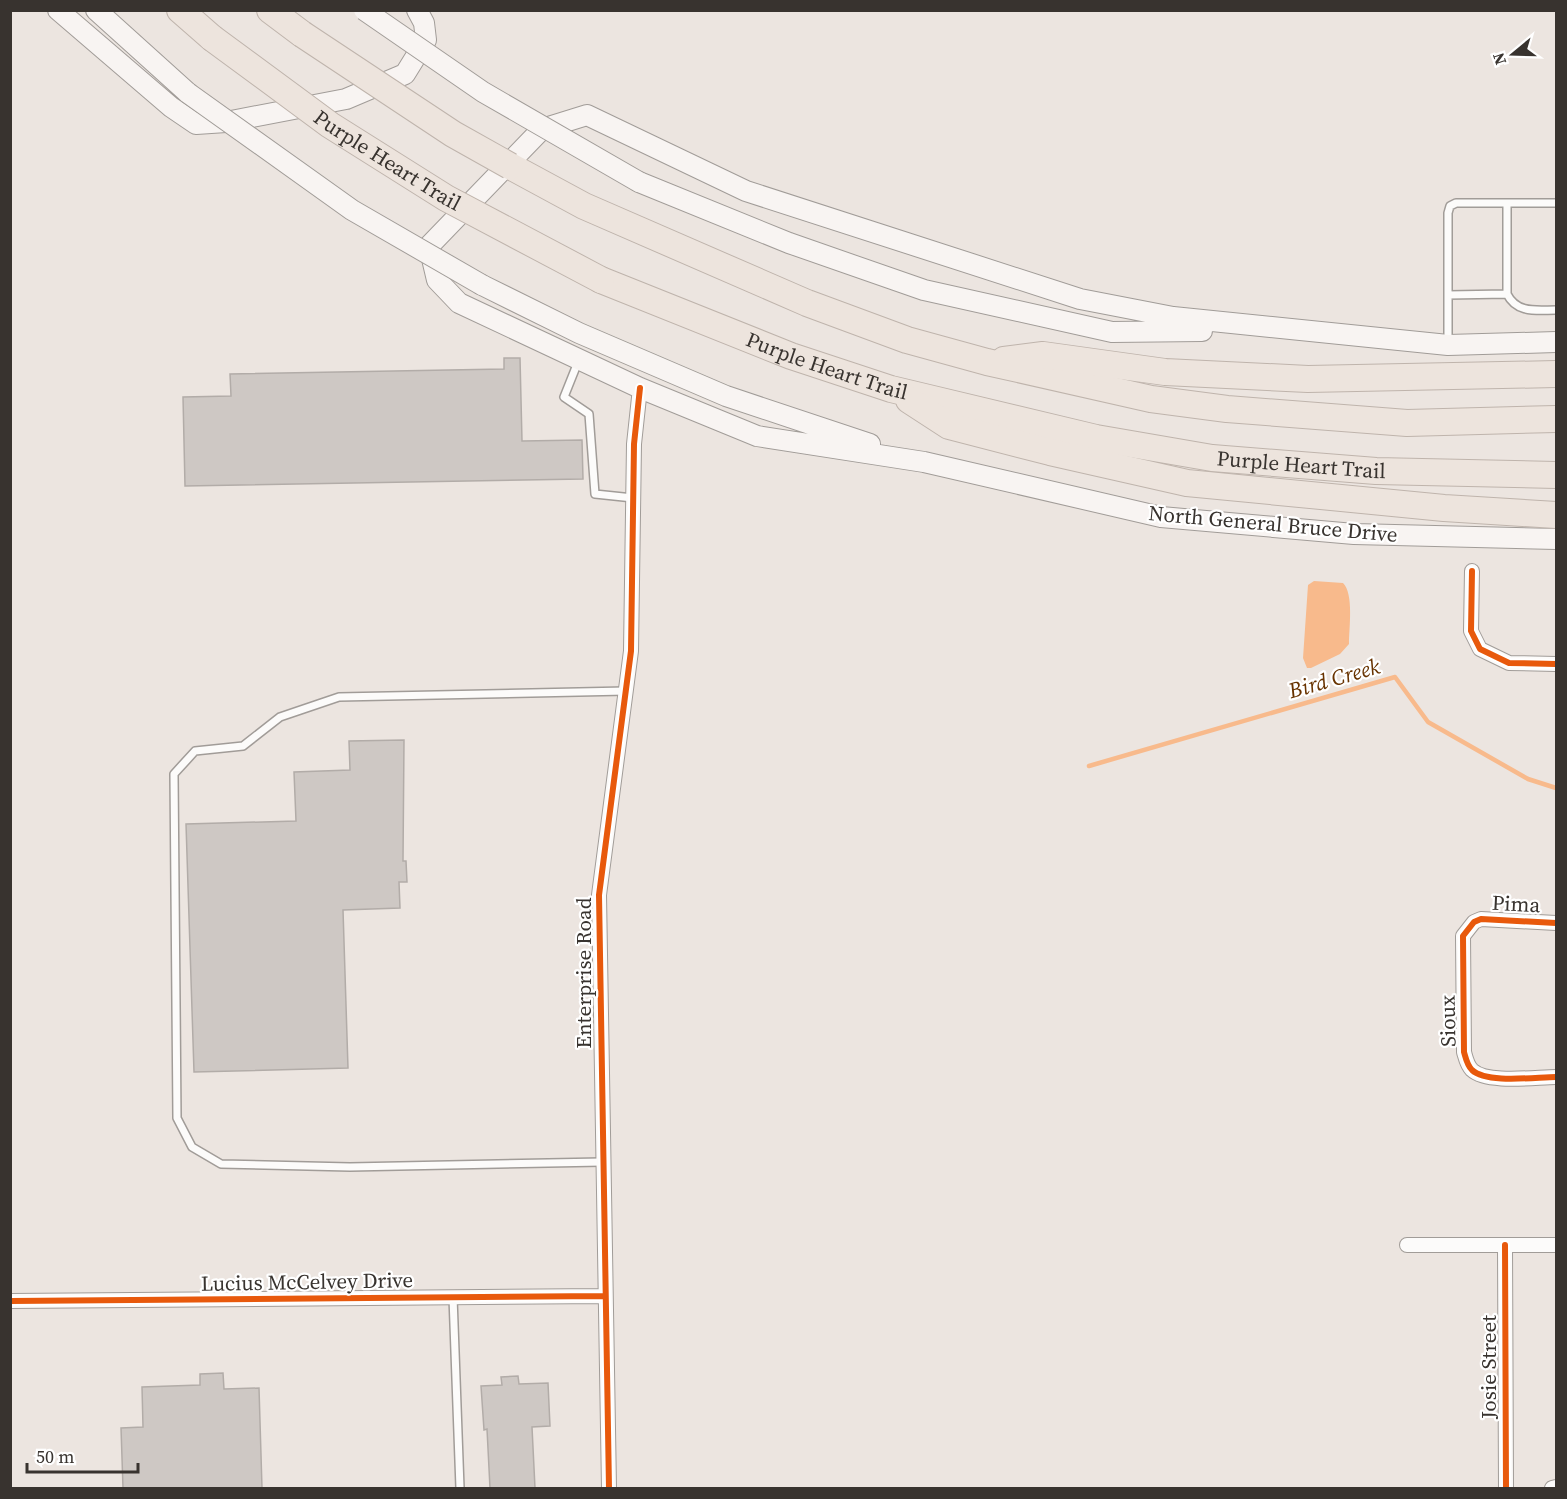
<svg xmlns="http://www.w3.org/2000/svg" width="1567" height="1499" viewBox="0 0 1567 1499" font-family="'Source Serif 4',serif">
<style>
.water{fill:#f8ba8c}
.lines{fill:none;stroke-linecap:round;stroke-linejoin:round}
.stream{stroke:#f8ba8c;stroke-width:4.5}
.building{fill:#cec8c4;stroke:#b2aca8;stroke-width:1.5}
.service-casing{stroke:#a19c98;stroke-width:10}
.minor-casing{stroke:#a19c98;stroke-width:16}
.secondary-casing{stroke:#a19c98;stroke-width:22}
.motorway-casing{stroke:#bfb4ac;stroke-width:28}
.service{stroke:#fcfbfa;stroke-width:7}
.minor{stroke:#fcfbfa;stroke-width:14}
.secondary{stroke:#f8f4f2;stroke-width:20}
.motorway{stroke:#ede4dd;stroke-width:26}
.secondary-bridge-casing{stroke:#a19c98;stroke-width:22;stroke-linecap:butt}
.motorway-bridge-casing{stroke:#bfb4ac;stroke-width:28;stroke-linecap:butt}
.secondary-bridge{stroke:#f8f4f2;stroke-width:20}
.motorway-bridge{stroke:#ede4dd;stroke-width:26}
.cycleway-casing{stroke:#fff;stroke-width:10}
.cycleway{stroke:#e8590c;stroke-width:6}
.labels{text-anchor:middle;stroke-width:4.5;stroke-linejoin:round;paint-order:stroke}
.street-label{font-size:21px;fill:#38332f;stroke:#fff}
.water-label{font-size:22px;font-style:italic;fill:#683300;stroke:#fff}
</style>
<rect width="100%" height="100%" fill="#ece5e0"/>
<path class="water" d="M 1314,581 L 1343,583 C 1354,594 1349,628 1349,644 L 1340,654 L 1311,668 L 1307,668 L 1303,658 L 1308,585 Z"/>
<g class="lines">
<path class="stream" d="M 1089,766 L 1395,677 L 1428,722 L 1528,779 L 1556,788"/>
</g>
<path class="building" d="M 504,358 L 520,358 L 522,441 L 582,440 L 583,479 L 185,486 L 183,397 L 231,396 L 230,374 L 504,369 Z
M 404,740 L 403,861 L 406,861 L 407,882 L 399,882 L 400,908 L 343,910 L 348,1068 L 194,1072 L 186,824 L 296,821 L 294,772 L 350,770 L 349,741 Z
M 223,1373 L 224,1389 L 259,1388 L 262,1488 L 123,1488 L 121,1428 L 143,1427 L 142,1387 L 200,1385 L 200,1374 Z
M 518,1376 L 519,1384 L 548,1383 L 550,1426 L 532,1427 L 535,1488 L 490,1488 L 487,1429 L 484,1430 L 481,1386 L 502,1385 L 501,1377 Z"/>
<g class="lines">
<g class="service-casing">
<path id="service" d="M 1507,203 L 1507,294 C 1517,314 1537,310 1556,310
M 1448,295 L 1507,294
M 1448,343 L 1448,213 L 1450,206 L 1456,203 L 1556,203
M 578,362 L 564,397 L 589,414 L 595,494 L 633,498
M 602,1162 L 350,1167 L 221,1164 L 192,1147 L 177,1118 L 174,774 L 195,751 L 243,746 L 280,717 L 339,697 L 626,691
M 453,1297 L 460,1488"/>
</g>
<g class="minor-casing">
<path id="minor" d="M 1472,571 L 1471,631 L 1480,649 L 1509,663 L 1556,664
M 1556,923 L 1481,919 L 1474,922 L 1463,936 L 1464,1052 C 1466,1059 1467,1065 1472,1070 C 1487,1084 1536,1077 1556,1077
M 1407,1245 L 1556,1245
M 1505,1245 L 1506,1488
M 10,1301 L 604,1296
M 609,1488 L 599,895 L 631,651 L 634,444 L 640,388
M 1552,1488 L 1556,1487"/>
</g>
<g class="secondary-casing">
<path id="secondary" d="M 58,10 L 171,107 L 196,124 L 226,122 L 346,99 L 405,74 L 426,40 L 424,23 L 417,10
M 96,10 L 188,93
M 639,182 L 789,243 L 924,290 L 1112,332 L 1202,331
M 482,285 L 579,333 L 726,396 L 870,444
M 1556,342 L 1448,345 L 1173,317 L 1080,299 L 746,191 L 587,115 L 542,129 L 429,246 L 437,280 L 459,303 L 640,388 L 757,436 L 924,462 L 1161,517 L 1354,534 L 1556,539"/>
</g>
<g class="motorway-casing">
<g id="motorway">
<path d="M 180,10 L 212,38"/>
<path d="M 270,10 L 302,34"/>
<path d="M 510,166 L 584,206 L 807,303 L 907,340 L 987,362 L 1151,399 L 1227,409 L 1407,423 L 1556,419"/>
<path id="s1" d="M 601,280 L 791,356 L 891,389 L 1096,438 L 1212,458 L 1376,471 L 1556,475"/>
<path d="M 1004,360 L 1043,355 L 1165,372 L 1308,379 L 1556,374"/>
<path d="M 909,400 L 949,426 L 1050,452 L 1187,483 L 1444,508 L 1556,515"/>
</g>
</g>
<use href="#service" class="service"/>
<use href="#minor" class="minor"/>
<use href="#secondary" class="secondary"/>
<use href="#motorway" class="motorway"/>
<g class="secondary-bridge-casing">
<path id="secondary-bridge" d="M 364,10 L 483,92 L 639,182
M 188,93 L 352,210 L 482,285"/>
</g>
<g class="motorway-bridge-casing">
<g id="motorway-bridge">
<path d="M 302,34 L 453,134 L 510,166"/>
<path id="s2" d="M 212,38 L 330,125 L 446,198 L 601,280"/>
</g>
</g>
<use href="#secondary-bridge" class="secondary-bridge"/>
<use href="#motorway-bridge" class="motorway-bridge"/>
<g class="cycleway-casing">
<path id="cycleway" d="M 1472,571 L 1471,631 L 1480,649 L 1509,663 L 1556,664
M 1556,923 L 1481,919 L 1474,922 L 1463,936 L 1464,1052 C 1466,1059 1467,1065 1472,1070 C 1487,1084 1536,1077 1556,1077
M 1505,1245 L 1506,1488
M 10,1301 L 604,1296
M 609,1488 L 599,895 L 631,651 L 634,444 L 640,388"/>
</g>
<use href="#cycleway" class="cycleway"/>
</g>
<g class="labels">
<g class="street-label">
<text dy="7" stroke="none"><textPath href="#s2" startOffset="214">Purple Heart Trail</textPath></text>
<text dy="7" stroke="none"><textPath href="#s1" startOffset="242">Purple Heart Trail</textPath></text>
<text dy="7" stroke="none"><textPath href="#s1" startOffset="728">Purple Heart Trail</textPath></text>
<text transform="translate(1273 524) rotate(5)" y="7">North General Bruce Drive</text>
<text transform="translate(1516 904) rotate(3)" y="7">Pima</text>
<text transform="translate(584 973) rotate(-90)" y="7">Enterprise Road</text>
<text transform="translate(1448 1021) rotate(-91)" y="7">Sioux</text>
<text transform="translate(307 1282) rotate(-1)" y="7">Lucius McCelvey Drive</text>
<text transform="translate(1489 1367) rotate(-90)" y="7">Josie Street</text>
</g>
<g class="water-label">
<text transform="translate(1334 678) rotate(-16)" y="8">Bird Creek</text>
</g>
</g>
<rect width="1567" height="1499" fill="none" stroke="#38332f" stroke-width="24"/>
<g transform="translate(1513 54) rotate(251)" stroke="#ffffff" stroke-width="4.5" paint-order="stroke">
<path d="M0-4.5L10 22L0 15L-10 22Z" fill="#38332f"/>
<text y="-9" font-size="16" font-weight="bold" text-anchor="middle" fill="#38332f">N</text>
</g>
<path d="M27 1463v9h111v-9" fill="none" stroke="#38332f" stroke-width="3"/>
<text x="36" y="1463" font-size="18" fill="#38332f" stroke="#ffffff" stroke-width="4.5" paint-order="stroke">50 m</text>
</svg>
